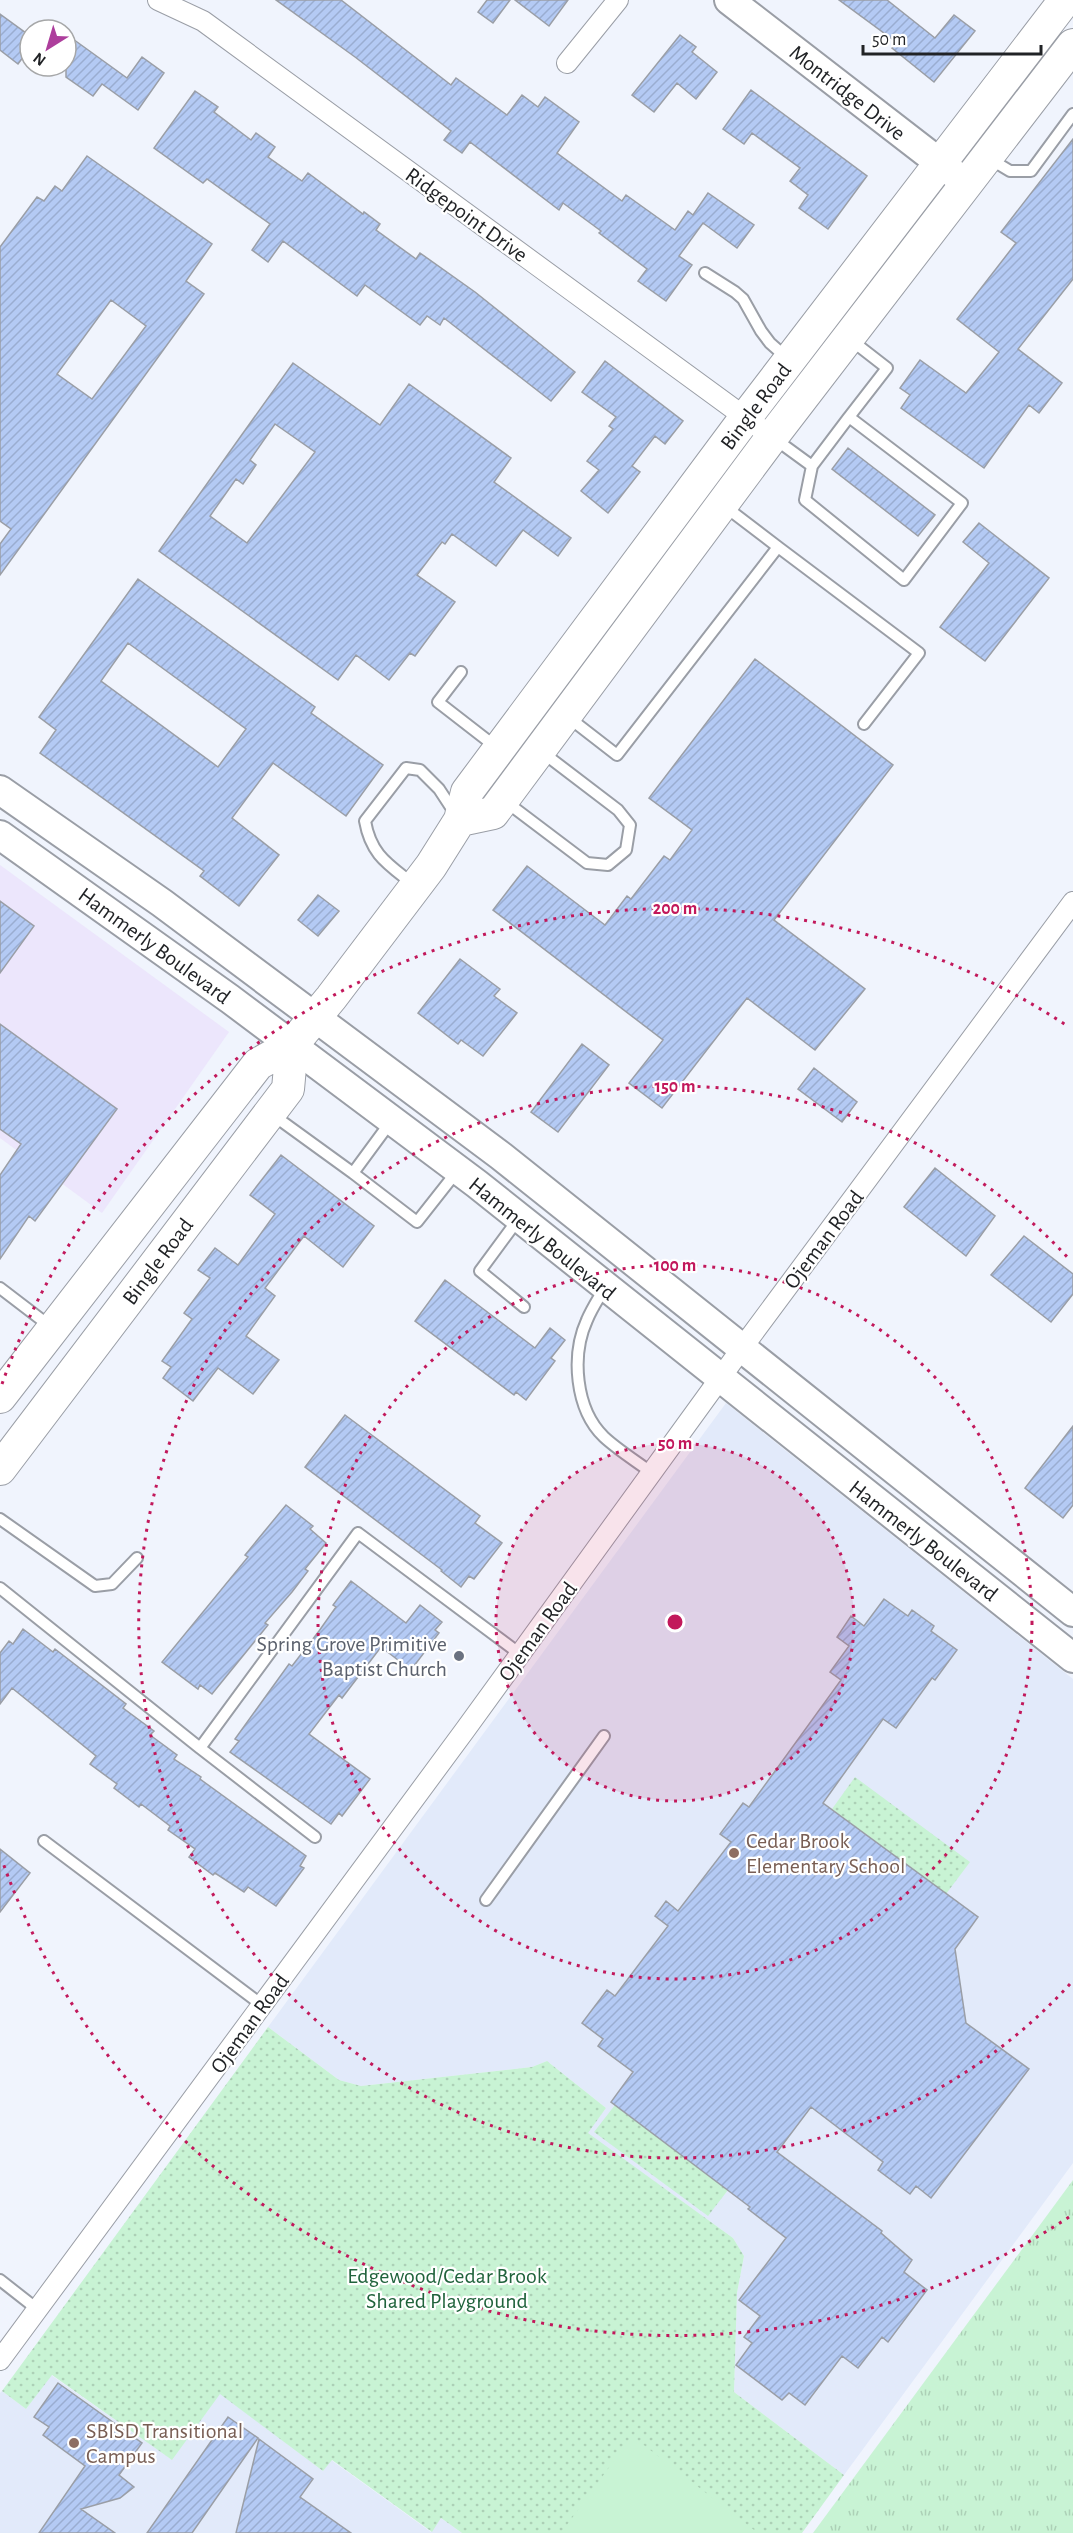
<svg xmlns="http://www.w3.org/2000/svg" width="1073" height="2533" viewBox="0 0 1073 2533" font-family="'Alegreya Sans',sans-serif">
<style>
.commercial{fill:#ece6fc}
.built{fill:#e2eafa}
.grass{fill:url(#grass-tufts)}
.park{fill:url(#park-dots)}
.pitch{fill:#c8f3d4}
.building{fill:url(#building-hatch);stroke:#9a9ea6;stroke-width:1.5;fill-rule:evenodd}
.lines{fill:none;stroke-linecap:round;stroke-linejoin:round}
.lane-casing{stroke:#9a9ea6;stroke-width:14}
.street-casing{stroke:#9a9ea6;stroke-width:22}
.secondary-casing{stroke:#9a9ea6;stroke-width:32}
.primary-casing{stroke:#9a9ea6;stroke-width:34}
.lane{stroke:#fff;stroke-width:10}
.street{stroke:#fff;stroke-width:20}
.secondary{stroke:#fff;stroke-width:28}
.primary{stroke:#fff;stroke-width:32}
.ring{fill:none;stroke:#c2185b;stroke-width:3;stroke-dasharray:3 6}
.worship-dot{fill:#6b7280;stroke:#fff;stroke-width:2}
.education-dot{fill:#8d6e63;stroke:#fff;stroke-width:2}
.labels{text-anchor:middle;stroke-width:4.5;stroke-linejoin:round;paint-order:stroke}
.street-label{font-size:22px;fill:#212326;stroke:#fff}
.worship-label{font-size:22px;fill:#5b616d;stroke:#fff;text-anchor:end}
.education-label{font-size:22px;fill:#785e54;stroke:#fff;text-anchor:start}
.park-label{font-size:22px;fill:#20633c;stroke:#fff}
.centre{fill:#c2185b;stroke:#fff;stroke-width:3}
.ring-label{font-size:18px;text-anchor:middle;font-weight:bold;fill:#c2185b;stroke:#fff;stroke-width:4.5;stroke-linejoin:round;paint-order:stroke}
</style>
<defs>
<pattern id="grass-tufts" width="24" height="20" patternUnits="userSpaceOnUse" patternTransform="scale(1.5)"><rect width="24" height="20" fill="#c8f3d4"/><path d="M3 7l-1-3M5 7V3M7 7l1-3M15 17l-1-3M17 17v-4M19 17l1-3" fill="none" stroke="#acd0b6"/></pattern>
<pattern id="park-dots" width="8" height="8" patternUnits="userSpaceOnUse" patternTransform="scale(1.5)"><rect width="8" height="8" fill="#c8f3d4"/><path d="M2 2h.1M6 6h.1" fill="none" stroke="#acd0b6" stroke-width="1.8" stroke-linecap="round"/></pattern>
<pattern id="building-hatch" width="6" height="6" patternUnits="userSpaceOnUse" patternTransform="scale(1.5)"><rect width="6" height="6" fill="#b4caf4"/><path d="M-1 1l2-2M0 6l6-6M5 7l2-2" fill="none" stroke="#9aadd1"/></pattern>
</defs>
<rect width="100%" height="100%" fill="#f0f4fd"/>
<path class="commercial" d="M 0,865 L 229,1032 L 102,1213 L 0,1138 Z"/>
<path class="built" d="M 726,1403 L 1073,1679 L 1073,2163 L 844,2475 L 734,2392 L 737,2293 L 744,2256 L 733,2238 L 587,2133 L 606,2108 L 547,2061 L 532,2067 L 361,2086 L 339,2080 L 268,2027 Z
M 51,2375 L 171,2459 L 220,2393 L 323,2471 L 331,2460 L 431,2532 L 441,2518 L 462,2533 L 0,2533 L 0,2393 L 2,2391 L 26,2409 Z"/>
<path class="grass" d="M 1073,2180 L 1073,2533 L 813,2533 Z"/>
<path class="park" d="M 855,1777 L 970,1862 L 946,1894 L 832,1809 Z
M 268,2027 L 339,2080 L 361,2086 L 532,2067 L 547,2061 L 606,2108 L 588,2133 L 733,2238 L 744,2256 L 737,2293 L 734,2392 L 844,2475 L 802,2533 L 462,2533 L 441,2518 L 432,2532 L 332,2460 L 323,2471 L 220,2394 L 172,2460 L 52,2375 L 26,2409 L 2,2391 Z
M 615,2105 L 728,2190 L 708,2216 L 594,2132 Z"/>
<path class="pitch" d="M 632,2436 L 758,2533 L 561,2533 Z"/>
<path class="building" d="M 276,0 L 341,0 L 451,85 L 456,78 L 507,115 L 522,95 L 538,107 L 545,97 L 579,122 L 557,153 L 622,201 L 626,195 L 675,230 L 688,211 L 693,215 L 708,193 L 754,225 L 737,248 L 703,223 L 679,256 L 692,265 L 666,301 L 638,281 L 647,269 L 599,233 L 601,231 L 563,203 L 559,210 L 470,142 L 462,153 L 444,140 L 451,131 L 355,57 Z
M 487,0 L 510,0 L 493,23 L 478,12 Z
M 515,0 L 568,0 L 549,26 Z
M 839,0 L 887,0 L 935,38 L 954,15 L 975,31 L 934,82 L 892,48 L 896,42 Z
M 0,14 L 30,36 L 30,48 L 18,64 L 0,50 Z
M 66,34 L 127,78 L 142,57 L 164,73 L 138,110 L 102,84 L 93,96 L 66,77 Z
M 680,35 L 696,47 L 692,52 L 717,72 L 696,99 L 677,83 L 654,112 L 632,95 Z
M 751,90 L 867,176 L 828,229 L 799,208 L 808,195 L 790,181 L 800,168 L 752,133 L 744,144 L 723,129 Z
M 195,91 L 218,107 L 214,112 L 251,140 L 256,133 L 275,147 L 268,157 L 302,181 L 308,173 L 363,214 L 364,212 L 380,224 L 376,230 L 416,259 L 420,253 L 475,292 L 575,372 L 551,401 L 444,318 L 440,325 L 427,316 L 420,325 L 365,285 L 357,296 L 283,241 L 268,262 L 252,250 L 270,224 L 207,179 L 203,183 L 154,148 Z
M 1073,139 L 1073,279 L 1018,349 L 1062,383 L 1039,413 L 1029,405 L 984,468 L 901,408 L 910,395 L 900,388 L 920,360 L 966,393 L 999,352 L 957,319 L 1016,243 L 1001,232 Z
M 87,156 L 212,244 L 186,281 L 204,294 L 0,575 L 0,544 L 11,529 L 0,521 L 0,247 L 37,197 L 44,201 L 55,186 L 62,191 ZM 111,300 L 146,326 L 92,399 L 57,374 Z
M 605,361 L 683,421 L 665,444 L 655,436 L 632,466 L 640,472 L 608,513 L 581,491 L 599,470 L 587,461 L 613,429 L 609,426 L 616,417 L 582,392 Z
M 293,363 L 380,425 L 409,384 L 511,458 L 494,482 L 571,538 L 558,556 L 523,530 L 496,566 L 452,534 L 445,544 L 442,542 L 417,575 L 455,602 L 415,656 L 410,653 L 389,680 L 356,655 L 338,680 L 159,551 ZM 275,424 L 315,452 L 247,543 L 210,516 L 236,479 L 243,484 L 256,465 L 250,460 Z
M 848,448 L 935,515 L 918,536 L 832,469 Z
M 979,523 L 1049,578 L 985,661 L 940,627 L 989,563 L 963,542 Z
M 138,579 L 315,707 L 311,713 L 383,765 L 346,816 L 273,763 L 232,818 L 279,855 L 239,906 L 200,876 L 204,871 L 40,753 L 56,730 L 39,717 ZM 128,643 L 246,729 L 218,767 L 101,681 Z
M 755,659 L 893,765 L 774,920 L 865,989 L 815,1050 L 747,998 L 662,1108 L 629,1083 L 663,1040 L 493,910 L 527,866 L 605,925 L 627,896 L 631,899 L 664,856 L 670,860 L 692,830 L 649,798 Z
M 318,895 L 339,911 L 318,936 L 298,920 Z
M 0,901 L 34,926 L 0,973 Z
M 460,959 L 500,989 L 494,996 L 517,1013 L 483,1056 L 461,1040 L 458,1044 L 418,1013 Z
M 0,1024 L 117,1109 L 35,1221 L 29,1216 L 0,1259 L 0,1175 L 21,1144 L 0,1129 Z
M 582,1044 L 609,1065 L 558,1132 L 531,1112 Z
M 814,1068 L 857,1102 L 842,1122 L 798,1089 Z
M 281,1155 L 374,1226 L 343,1267 L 304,1236 L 265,1288 L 275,1296 L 246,1336 L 279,1360 L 253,1394 L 218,1368 L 193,1401 L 163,1378 L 171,1367 L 162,1361 L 192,1319 L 184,1313 L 210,1278 L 198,1270 L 215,1248 L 238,1265 L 275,1214 L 250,1195 Z
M 935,1168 L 995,1216 L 966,1256 L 904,1207 Z
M 1024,1236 L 1073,1274 L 1073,1294 L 1051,1322 L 991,1275 Z
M 445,1280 L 535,1348 L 550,1328 L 565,1340 L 551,1358 L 555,1361 L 526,1400 L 516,1392 L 514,1395 L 415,1321 Z
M 345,1415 L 480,1516 L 475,1523 L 502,1543 L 474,1579 L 469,1576 L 461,1587 L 441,1571 L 442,1570 L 305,1467 Z
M 1073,1426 L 1073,1505 L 1063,1518 L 1025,1488 Z
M 286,1505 L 313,1526 L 310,1529 L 326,1543 L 305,1569 L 308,1571 L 292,1592 L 265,1623 L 268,1625 L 212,1694 L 200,1685 L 198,1689 L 162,1662 L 248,1557 L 245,1555 Z
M 351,1581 L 406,1623 L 420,1605 L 442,1622 L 435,1630 L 439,1633 L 411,1670 L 381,1647 L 342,1698 L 339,1695 L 309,1734 L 370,1779 L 342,1816 L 339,1813 L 331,1824 L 230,1752 L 239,1741 L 235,1739 L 289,1664 L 292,1666 L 319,1631 L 336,1607 L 333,1605 Z
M 884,1599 L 908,1616 L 912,1610 L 934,1626 L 931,1631 L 957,1650 L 935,1680 L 932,1678 L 896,1728 L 883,1719 L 823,1803 L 978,1917 L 955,1949 L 966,2023 L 1029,2069 L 931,2198 L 916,2186 L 910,2194 L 878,2170 L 883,2162 L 811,2107 L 777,2152 L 882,2231 L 881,2233 L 912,2260 L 904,2272 L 927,2290 L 888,2342 L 882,2337 L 858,2368 L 842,2356 L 805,2405 L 789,2393 L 782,2400 L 736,2365 L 752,2343 L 744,2337 L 760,2316 L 739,2300 L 786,2238 L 748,2209 L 750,2207 L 611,2102 L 633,2072 L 598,2046 L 603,2039 L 582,2023 L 607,1990 L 615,1996 L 668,1926 L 655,1916 L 666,1901 L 678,1911 L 731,1842 L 720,1834 L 743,1803 L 749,1807 L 841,1680 L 830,1672 L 849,1646 L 837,1637 L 851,1616 L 864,1626 Z
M 23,1629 L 53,1652 L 55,1649 L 126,1704 L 123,1708 L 154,1731 L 150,1735 L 177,1755 L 174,1759 L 201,1777 L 200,1779 L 306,1856 L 300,1866 L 304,1868 L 276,1906 L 248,1887 L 244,1892 L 215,1873 L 213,1875 L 189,1857 L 195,1849 L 168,1830 L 170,1826 L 141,1804 L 139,1807 L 114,1788 L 117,1784 L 90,1764 L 96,1756 L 12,1688 L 0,1704 L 0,1653 L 9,1641 L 13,1644 Z
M 0,1849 L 30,1873 L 0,1912 Z
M 58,2383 L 142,2443 L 119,2475 L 134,2487 L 120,2498 L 81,2509 L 115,2533 L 39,2533 L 85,2466 L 43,2435 L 49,2427 L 34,2417 Z
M 228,2417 L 258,2438 L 192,2533 L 147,2533 Z
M 259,2439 L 313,2479 L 300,2497 L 351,2533 L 236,2533 Z"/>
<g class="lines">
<g class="lane-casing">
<path id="lane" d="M 990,159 L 1010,171 L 1031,171 L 1073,114
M 705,273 L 735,292 L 743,299 L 761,331 L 770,343 L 787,358
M 775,439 L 812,466 L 805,500 L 904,580 L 962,503 L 849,417 L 887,368 L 851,340
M 812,466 L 849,417
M 778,547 L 919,653 L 864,724
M 461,672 L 438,702 L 496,747
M 568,717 L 617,755 L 778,547 L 723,505
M 505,801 L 587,863 L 608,865 L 626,850 L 630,825 L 618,810 L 542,752
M 413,884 C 388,864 371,855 365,821 L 406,768 L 420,770 L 439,789 L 456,815
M 273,1115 L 353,1173
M 392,1120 L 353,1173 L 417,1222 L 458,1170
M 519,1218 L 480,1271 L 524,1307
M 605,1287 C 599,1298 592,1308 587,1320 C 571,1355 575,1409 604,1437 C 618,1450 636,1461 652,1473
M 0,1288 L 51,1327
M 0,1519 L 95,1586 L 112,1584 L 137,1558
M 0,1588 L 200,1748
M 315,1837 L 200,1748 L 358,1533 L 520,1654
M 44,1841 L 262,2005
M 486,1900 L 604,1736
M 0,2280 L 37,2309"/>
</g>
<g class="street-casing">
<path id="street" d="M 158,0 L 203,21 L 772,437
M 567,63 L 618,0
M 0,2360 L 465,1730 L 742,1348 L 1073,902"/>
</g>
<g class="secondary-casing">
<path id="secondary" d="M 729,0 L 958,177
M 0,790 L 162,903 L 501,1156 L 1073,1612
M 0,835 L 230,999 L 477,1184 L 1073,1658"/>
</g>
<g class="primary-casing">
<path id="primary" d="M 460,820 L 493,813 L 772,437 L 1073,45
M 0,1397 L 258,1064 L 292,1045 L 331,998 L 431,866 L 460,820 L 467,792 L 499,749 L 746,417 L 1065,0
M 0,1469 L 288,1089 L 292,1045"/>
</g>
<use href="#lane" class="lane"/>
<use href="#street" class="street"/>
<use href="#secondary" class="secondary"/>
<use href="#primary" class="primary"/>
</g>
<circle cx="675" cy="1622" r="179" fill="#c2185b" fill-opacity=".12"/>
<g class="ring">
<circle cx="675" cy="1622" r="179"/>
<circle cx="675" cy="1622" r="357"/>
<path d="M1070 1984A536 536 0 1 1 1070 1260"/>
<path d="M1069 2217A714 714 0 0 1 2 1860M2 1384A714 714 0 0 1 1069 1027"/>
</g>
<circle class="worship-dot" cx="459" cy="1656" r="6"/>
<g class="education-dot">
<circle cx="734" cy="1853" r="6"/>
<circle cx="74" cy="2443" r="6"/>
</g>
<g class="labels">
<g class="street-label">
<text transform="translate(848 92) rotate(38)" y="8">Montridge Drive</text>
<text transform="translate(467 214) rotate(36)" y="8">Ridgepoint Drive</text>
<text transform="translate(755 406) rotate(-53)" y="8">Bingle Road</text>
<text transform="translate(155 945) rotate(36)" y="8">Hammerly Boulevard</text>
<text transform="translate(543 1238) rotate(39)" y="8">Hammerly Boulevard</text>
<text transform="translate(823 1239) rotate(-53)" y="8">Ojeman Road</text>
<text transform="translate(157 1261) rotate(-53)" y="8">Bingle Road</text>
<text transform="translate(924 1540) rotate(38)" y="8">Hammerly Boulevard</text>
<text transform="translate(537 1631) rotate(-54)" y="8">Ojeman Road</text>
<text transform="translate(249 2023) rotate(-54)" y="8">Ojeman Road</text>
</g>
<g class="worship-label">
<text x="447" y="1651">Spring Grove Primitive<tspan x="447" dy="25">Baptist Church</tspan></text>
</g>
<g class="education-label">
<text x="746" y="1848">Cedar Brook<tspan x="746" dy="25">Elementary School</tspan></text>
<text x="86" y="2438">SBISD Transitional<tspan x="86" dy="25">Campus</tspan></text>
</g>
<g class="park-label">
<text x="447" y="2283">Edgewood/Cedar Brook<tspan x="447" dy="25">Shared Playground</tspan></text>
</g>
</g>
<circle cx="675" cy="1622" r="9" class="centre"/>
<g class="ring-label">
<text x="675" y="914">200 m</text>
<text x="675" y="1092">150 m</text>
<text x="675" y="1271">100 m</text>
<text x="675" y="1449">50 m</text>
</g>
<g transform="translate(48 48) rotate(217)"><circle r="28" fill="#ffffff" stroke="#a6a7a8" stroke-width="1.5"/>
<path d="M0-4.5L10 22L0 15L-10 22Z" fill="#ad3e9c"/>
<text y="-9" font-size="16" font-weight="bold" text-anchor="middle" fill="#212326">N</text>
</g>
<path d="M863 45v9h178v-9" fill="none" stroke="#212326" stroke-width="3"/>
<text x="872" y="45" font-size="18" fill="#212326" stroke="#ffffff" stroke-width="4.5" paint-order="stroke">50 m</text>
</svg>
